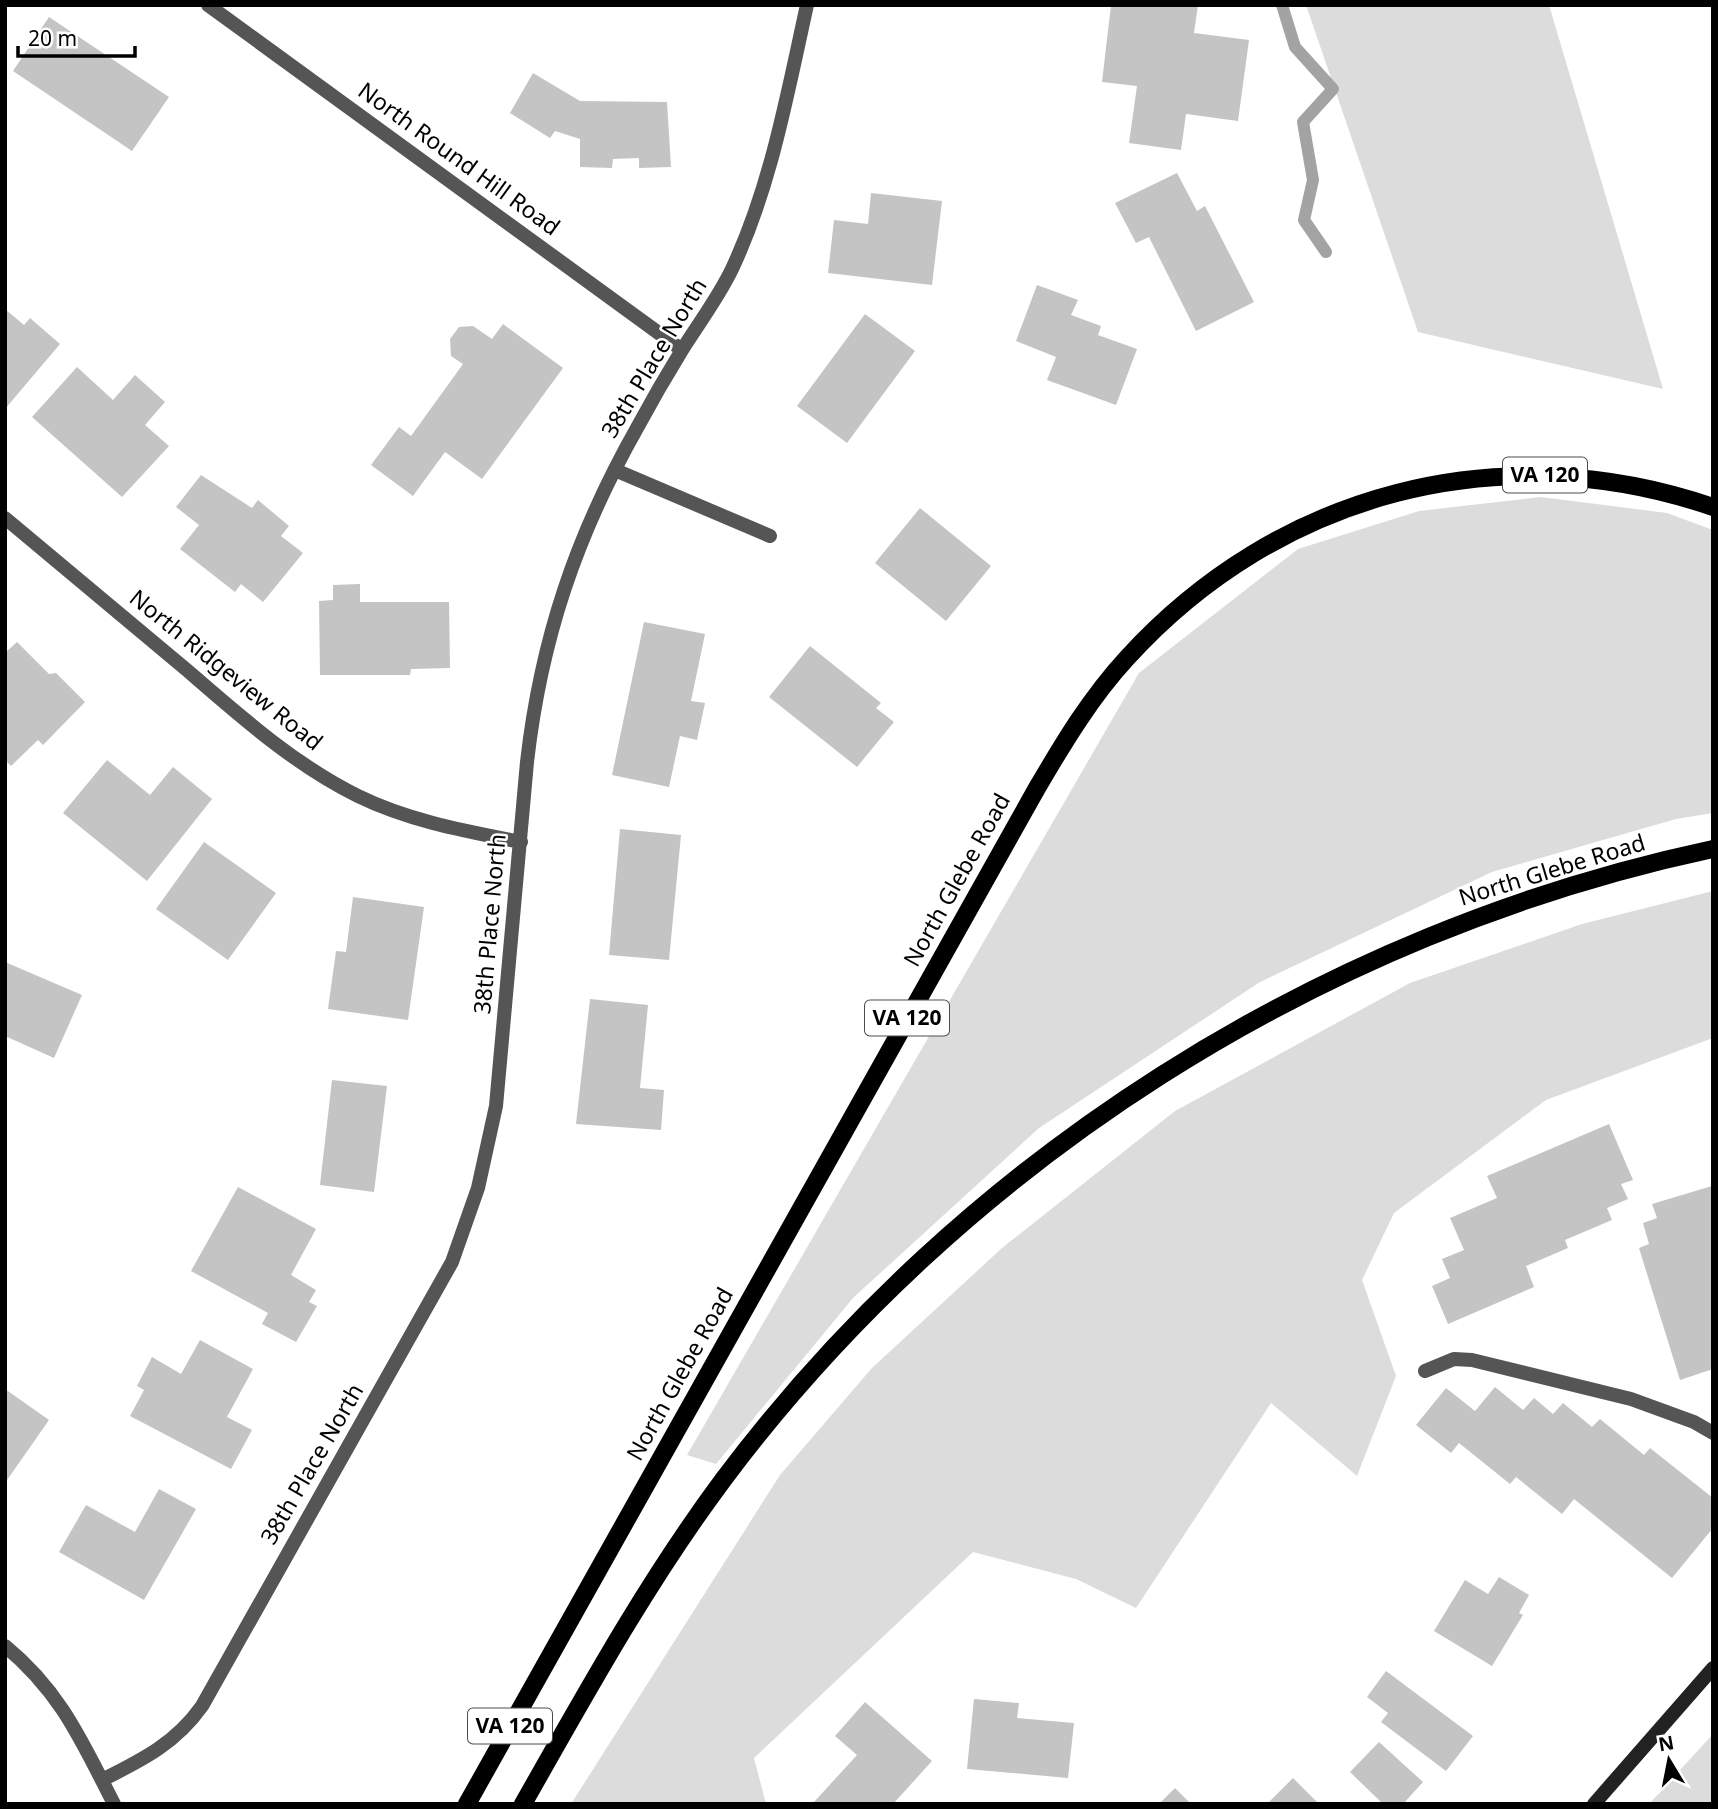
<svg xmlns="http://www.w3.org/2000/svg" width="1718" height="1809" viewBox="0 0 1718 1809" font-family="'Noto Sans',sans-serif">
<style>
.green{fill:#dcdcdc}
.lines{fill:none;stroke-linecap:round;stroke-linejoin:round}
.stream{stroke:#a3a3a3;stroke-width:12}
.building{fill:#c4c4c4}
.street{stroke:#555;stroke-width:14}
.secondary{stroke:#222;stroke-width:14}
.primary{stroke:#000;stroke-width:18}
.labels{text-anchor:middle;stroke-width:5;stroke-linejoin:round;paint-order:stroke}
.shield{fill:#fff;stroke:#4c4c4c;stroke-width:2}
.shield-label{font-size:21px;font-weight:bold;fill:#000}
.street-label{font-size:23px;fill:#000;stroke:#fff}
</style>
<rect width="100%" height="100%" fill="#fff"/>
<path class="green" d="M 1306,5 L 1549,5 L 1663,389 L 1418,332 Z
M 1541,497 L 1667,513 L 1713,530 L 1713,813 L 1676,819 L 1492,872 L 1260,982 L 1039,1128 L 853,1298 L 716,1464 L 687,1455 L 1139,673 L 1298,549 L 1419,511 Z
M 1713,891 L 1713,1038 L 1546,1100 L 1394,1213 L 1362,1280 L 1396,1376 L 1357,1476 L 1271,1403 L 1136,1608 L 1076,1579 L 973,1552 L 754,1758 L 766,1804 L 571,1804 L 780,1475 L 872,1368 L 1002,1248 L 1175,1111 L 1410,983 L 1582,924 Z
M 1713,1734 L 1713,1804 L 1649,1804 Z"/>
<g class="lines">
<path class="stream" d="M 1282,5 L 1295,47 L 1333,89 L 1303,122 L 1313,180 L 1304,220 L 1326,252"/>
</g>
<path class="building" d="M 1111,5 L 1198,5 L 1194,33 L 1249,40 L 1238,121 L 1186,114 L 1181,150 L 1129,143 L 1137,86 L 1102,82 Z
M 49,17 L 169,97 L 132,151 L 13,71 Z
M 533,73 L 580,101 L 667,102 L 671,167 L 639,168 L 639,158 L 613,159 L 612,168 L 580,167 L 580,139 L 555,131 L 550,138 L 510,113 Z
M 1177,173 L 1197,211 L 1205,206 L 1254,302 L 1196,331 L 1149,237 L 1136,243 L 1115,203 Z
M 871,193 L 942,201 L 932,285 L 828,273 L 834,220 L 868,224 Z
M 1037,285 L 1078,300 L 1071,315 L 1101,326 L 1098,335 L 1137,349 L 1116,405 L 1047,380 L 1056,357 L 1016,341 Z
M 5,309 L 24,325 L 30,318 L 60,344 L 5,409 Z
M 865,314 L 915,351 L 847,443 L 797,406 Z
M 503,324 L 563,368 L 482,479 L 445,452 L 413,496 L 371,465 L 399,427 L 411,436 L 463,364 L 451,356 L 450,339 L 459,327 L 473,326 L 492,339 Z
M 77,367 L 113,400 L 135,375 L 165,402 L 145,425 L 169,446 L 122,497 L 32,417 Z
M 201,475 L 252,508 L 258,500 L 289,526 L 281,536 L 303,553 L 263,602 L 241,584 L 235,592 L 180,549 L 199,525 L 176,507 Z
M 920,508 L 991,566 L 946,621 L 875,563 Z
M 360,584 L 360,602 L 449,602 L 450,668 L 411,669 L 410,675 L 320,675 L 319,601 L 333,600 L 333,585 Z
M 644,622 L 705,634 L 691,701 L 705,703 L 697,740 L 680,736 L 669,787 L 612,775 Z
M 17,642 L 49,674 L 56,673 L 85,702 L 43,745 L 38,740 L 11,766 L 5,760 L 5,653 Z
M 810,646 L 881,703 L 876,708 L 894,722 L 857,767 L 769,697 Z
M 107,760 L 150,795 L 173,767 L 212,799 L 147,881 L 63,813 Z
M 620,829 L 681,835 L 669,960 L 609,955 Z
M 204,842 L 276,893 L 228,960 L 156,909 Z
M 353,897 L 424,907 L 408,1020 L 328,1009 L 336,951 L 346,952 Z
M 5,962 L 82,995 L 54,1058 L 5,1036 Z
M 590,999 L 648,1005 L 640,1088 L 664,1090 L 661,1130 L 576,1124 Z
M 332,1080 L 387,1086 L 374,1192 L 320,1185 Z
M 1609,1124 L 1633,1180 L 1621,1184 L 1628,1199 L 1607,1208 L 1612,1220 L 1565,1240 L 1568,1248 L 1526,1266 L 1534,1287 L 1448,1324 L 1432,1286 L 1450,1278 L 1442,1259 L 1464,1250 L 1450,1218 L 1497,1198 L 1487,1176 Z
M 1712,1186 L 1713,1369 L 1680,1380 L 1639,1248 L 1649,1244 L 1643,1223 L 1657,1218 L 1652,1204 Z
M 238,1187 L 316,1229 L 291,1275 L 316,1290 L 309,1302 L 317,1306 L 296,1342 L 262,1324 L 268,1313 L 191,1271 Z
M 200,1340 L 253,1369 L 227,1417 L 252,1430 L 231,1469 L 130,1416 L 144,1390 L 137,1386 L 152,1357 L 181,1374 Z
M 1495,1387 L 1523,1410 L 1534,1398 L 1553,1414 L 1563,1403 L 1592,1427 L 1600,1419 L 1644,1455 L 1650,1448 L 1713,1498 L 1713,1528 L 1672,1578 L 1574,1499 L 1562,1514 L 1516,1477 L 1510,1484 L 1459,1443 L 1451,1453 L 1416,1425 L 1446,1388 L 1475,1411 Z
M 5,1389 L 49,1420 L 5,1483 Z
M 159,1489 L 196,1509 L 144,1600 L 59,1552 L 86,1505 L 135,1532 Z
M 1499,1577 L 1529,1595 L 1519,1613 L 1523,1615 L 1492,1666 L 1434,1631 L 1465,1580 L 1488,1594 Z
M 1386,1671 L 1473,1736 L 1446,1771 L 1381,1722 L 1388,1713 L 1367,1697 Z
M 974,1699 L 1019,1703 L 1017,1718 L 1074,1723 L 1068,1778 L 967,1769 Z
M 865,1702 L 932,1761 L 893,1804 L 816,1804 L 814,1802 L 857,1755 L 835,1736 Z
M 1379,1742 L 1423,1782 L 1403,1804 L 1383,1804 L 1350,1772 Z
M 1293,1778 L 1319,1804 L 1267,1804 Z
M 1175,1788 L 1191,1804 L 1159,1804 Z"/>
<g class="lines">
<path class="street" d="M 208,5 L 682,350
M 615,470 L 770,536
M 5,518 C 66,569 127,620 188,671 C 241,717 295,765 358,796 C 409,821 465,831 521,842
M 1425,1371 L 1454,1359 L 1472,1360 L 1631,1399 L 1694,1422 L 1713,1433
M 5,1646 C 61,1692 82,1742 114,1804
M 102,1780 C 142,1760 175,1744 202,1706 L 452,1262 L 478,1188 L 496,1106 L 527,762 C 541,639 576,536 637,428 C 651,402 666,376 682,350 C 699,323 718,298 732,269 C 771,186 787,95 807,5"/>
<path class="secondary" d="M 1594,1804 L 1713,1668"/>
<path class="primary" d="M 467,1804 L 1037,788 C 1064,742 1091,697 1127,658 C 1278,492 1501,434 1713,507
M 523,1804 C 586,1693 647,1582 723,1480 C 963,1159 1322,932 1713,849"/>
</g>
<g class="labels">
<g class="shield">
<rect x="1503" y="457.5" width="84" height="35" rx="5"/>
<rect x="865" y="1000.5" width="84" height="35" rx="5"/>
<rect x="468" y="1708.5" width="84" height="35" rx="5"/>
</g>
<g class="shield-label">
<text x="1545" y="482">VA 120</text>
<text x="907" y="1025">VA 120</text>
<text x="510" y="1733">VA 120</text>
</g>
<g class="street-label">
<text transform="translate(459 159) rotate(36)" y="8">North Round Hill Road</text>
<text transform="translate(654 358) rotate(-59)" y="8">38th Place North</text>
<text transform="translate(226 670) rotate(39)" y="8">North Ridgeview Road</text>
<text transform="translate(1552 870) rotate(-17)" y="8">North Glebe Road</text>
<text transform="translate(957 880) rotate(-61)" y="8">North Glebe Road</text>
<text transform="translate(490 924) rotate(-85)" y="8">38th Place North</text>
<text transform="translate(680 1374) rotate(-61)" y="8">North Glebe Road</text>
<text transform="translate(312 1464) rotate(-60)" y="8">38th Place North</text>
</g>
</g>
<rect width="1718" height="1809" fill="none" stroke="#000000" stroke-width="14"/>
<g transform="translate(1669 1760) rotate(350)" stroke="#ffffff" stroke-width="5" paint-order="stroke">
<path d="M0-5L12 26L0 18L-12 26Z" fill="#000000"/>
<text y="-10" font-size="19" font-weight="bold" text-anchor="middle" fill="#000000">N</text>
</g>
<path d="M18 46v10h117v-10" fill="none" stroke="#000000" stroke-width="3.5"/>
<text x="28" y="46" font-size="21" fill="#000000" stroke="#ffffff" stroke-width="5" paint-order="stroke">20 m</text>
</svg>
